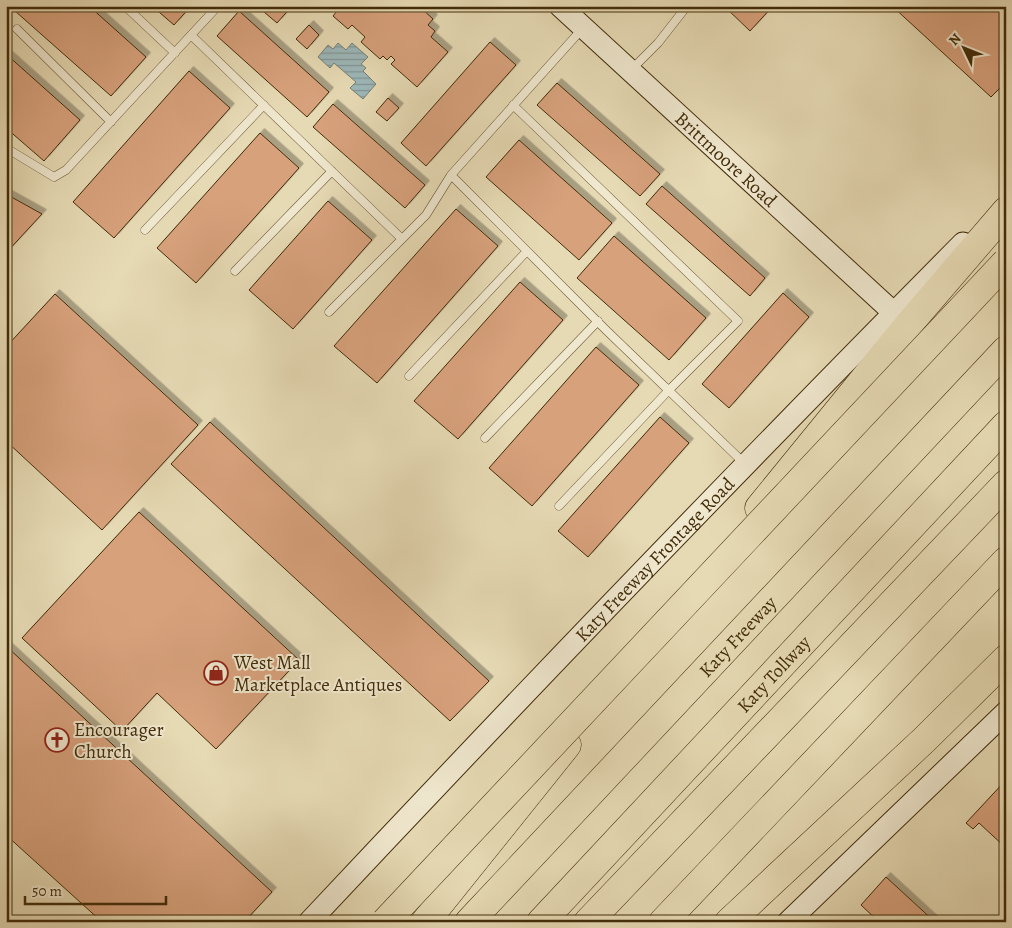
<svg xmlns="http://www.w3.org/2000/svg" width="1012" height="928" viewBox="0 0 1012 928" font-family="Alegreya,serif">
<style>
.water{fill:url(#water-rules);stroke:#787f73}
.building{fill:#d7a17c;stroke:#422c09;filter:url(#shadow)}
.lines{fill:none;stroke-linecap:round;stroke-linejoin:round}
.lane-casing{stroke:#6b5834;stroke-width:9}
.secondary-casing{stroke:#422c09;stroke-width:23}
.highway-casing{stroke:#422c09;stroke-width:29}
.lane{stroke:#efe7ce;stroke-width:8}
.secondary{stroke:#efe7ce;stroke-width:21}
.highway{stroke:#e6dab4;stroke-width:28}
.highway-bridge-casing{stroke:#422c09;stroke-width:29;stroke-linecap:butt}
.highway-bridge{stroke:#e6dab4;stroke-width:28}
.labels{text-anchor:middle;stroke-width:4;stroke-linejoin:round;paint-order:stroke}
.street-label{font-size:19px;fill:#422c09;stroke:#efe7ce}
.poi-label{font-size:19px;fill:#422c09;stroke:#efe7ce;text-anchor:start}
</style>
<defs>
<pattern id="water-rules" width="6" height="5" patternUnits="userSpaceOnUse" patternTransform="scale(1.25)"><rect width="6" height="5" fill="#9cb7b9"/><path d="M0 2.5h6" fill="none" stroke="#819595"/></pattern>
<filter id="shadow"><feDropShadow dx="4.5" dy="-4.5" stdDeviation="0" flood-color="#0004"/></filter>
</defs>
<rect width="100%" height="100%" fill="#e6dab4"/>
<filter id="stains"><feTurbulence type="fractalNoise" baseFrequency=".004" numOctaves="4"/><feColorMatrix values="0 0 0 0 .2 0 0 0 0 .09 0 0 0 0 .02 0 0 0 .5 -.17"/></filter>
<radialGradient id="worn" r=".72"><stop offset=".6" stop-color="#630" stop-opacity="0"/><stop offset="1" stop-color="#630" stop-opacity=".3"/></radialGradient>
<path class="water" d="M 338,43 L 346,50 L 352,43 L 368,57 L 361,64 L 366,68 L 363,71 L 376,84 L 363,99 L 350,88 L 356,82 L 334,63 L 330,68 L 318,57 L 328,45 L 333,49 Z"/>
<path class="building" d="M 19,6 L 89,6 L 146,57 L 111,96 L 15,11 Z
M 152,6 L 191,6 L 174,25 Z
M 257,6 L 292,6 L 277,23 Z
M 341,6 L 419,6 L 433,19 L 428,25 L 435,31 L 431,37 L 448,52 L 417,87 L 391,64 L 395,60 L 391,56 L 387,60 L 383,56 L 380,59 L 361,42 L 365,37 L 352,25 L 348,29 L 333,16 Z
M 724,6 L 773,6 L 750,31 Z
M 892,6 L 1006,6 L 1006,82 L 991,97 Z
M 239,11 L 329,92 L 307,117 L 217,36 Z
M 309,25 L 319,35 L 307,49 L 296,39 Z
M 490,42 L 516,65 L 426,166 L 401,143 Z
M 6,54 L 80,120 L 44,161 L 6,128 Z
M 189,71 L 230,108 L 114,238 L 73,202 Z
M 557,83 L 660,174 L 640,196 L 537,105 Z
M 388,98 L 399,108 L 387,121 L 376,112 Z
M 333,104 L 425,185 L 405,208 L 313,127 Z
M 260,133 L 299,168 L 196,283 L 157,248 Z
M 519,140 L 612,223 L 579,260 L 486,177 Z
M 662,186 L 765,278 L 750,296 L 646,204 Z
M 6,194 L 42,214 L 6,253 Z
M 328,201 L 372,240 L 293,329 L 249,290 Z
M 456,209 L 498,246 L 377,383 L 334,346 Z
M 614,236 L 706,318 L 669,360 L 577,278 Z
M 520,282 L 563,320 L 458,439 L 414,401 Z
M 783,293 L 809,317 L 729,408 L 702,384 Z
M 55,294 L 198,425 L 102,530 L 6,441 L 6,347 Z
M 596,347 L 639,385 L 532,506 L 489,468 Z
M 660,417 L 689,443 L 588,557 L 558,531 Z
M 210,422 L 489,681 L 450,721 L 171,464 Z
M 139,512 L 299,660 L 216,749 L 157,693 L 122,731 L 22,638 Z
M 6,646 L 272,892 L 244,922 L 176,922 L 174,920 L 172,922 L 102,922 L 6,835 Z
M 1006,780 L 1006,848 L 979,823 L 973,829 L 966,823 Z
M 886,877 L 935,922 L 879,922 L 861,905 Z"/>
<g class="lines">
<g class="lane-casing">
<path id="lane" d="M 125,6 L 175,53
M 218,6 L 191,35 L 402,239 L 426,215 L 451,175
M 583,28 L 451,175 L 607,331 L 745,464
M 17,29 L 111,122
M 631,70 L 658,43 L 687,6
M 513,105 L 738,321 L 669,390 L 559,506
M 6,148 L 54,177 L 66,170 L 191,35
M 145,230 L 264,105
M 235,271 L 332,171
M 329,312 L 402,239
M 409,376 L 527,251
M 485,438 L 598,321"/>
</g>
<g class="secondary-casing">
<g id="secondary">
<path id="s1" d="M 560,6 L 894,313"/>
<path id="s2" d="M 309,922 C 524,693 742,466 963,243"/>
<path d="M 788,922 L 1006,712"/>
</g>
</g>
<g class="highway-casing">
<g id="highway">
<path d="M 759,508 L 909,324 L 1006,211"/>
<path d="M 425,922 L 567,745"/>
<path id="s3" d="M 469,922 L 1006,350"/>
<path id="s4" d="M 541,922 L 1006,425"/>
<path d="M 588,922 L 1006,484"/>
<path d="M 663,922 L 1006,561"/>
<path d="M 729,922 L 924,740 L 1006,659"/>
</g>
</g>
<use href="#lane" class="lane"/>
<use href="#secondary" class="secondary"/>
<use href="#highway" class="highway"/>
<g class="highway-bridge-casing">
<path id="highway-bridge" d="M 385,922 L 1006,262"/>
</g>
<use href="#highway-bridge" class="highway-bridge"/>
</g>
<defs>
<g id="shop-ring" transform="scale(1.25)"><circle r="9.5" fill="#efe7ce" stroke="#8f2418" stroke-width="1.5"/><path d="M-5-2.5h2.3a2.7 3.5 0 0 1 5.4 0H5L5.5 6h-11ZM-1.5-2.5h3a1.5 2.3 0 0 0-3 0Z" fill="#8f2418"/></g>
<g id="church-ring" transform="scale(1.25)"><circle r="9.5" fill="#efe7ce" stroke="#8f2418" stroke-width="1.5"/><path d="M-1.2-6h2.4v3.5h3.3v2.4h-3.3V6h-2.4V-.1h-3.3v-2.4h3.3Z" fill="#8f2418"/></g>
</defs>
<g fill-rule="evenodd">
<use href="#shop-ring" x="216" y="673"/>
<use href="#church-ring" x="57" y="740"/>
</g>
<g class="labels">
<g class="street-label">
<text dy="7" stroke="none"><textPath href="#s1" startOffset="226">Brittmoore Road</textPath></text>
<text dy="7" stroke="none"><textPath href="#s2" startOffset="501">Katy Freeway Frontage Road</textPath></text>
<text dy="7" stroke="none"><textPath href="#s3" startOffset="392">Katy Freeway</textPath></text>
<text dy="7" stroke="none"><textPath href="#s4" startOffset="340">Katy Tollway</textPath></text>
</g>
<g class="poi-label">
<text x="234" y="669">West Mall<tspan x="234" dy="22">Marketplace Antiques</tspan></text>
<text x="74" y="736">Encourager<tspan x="74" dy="22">Church</tspan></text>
</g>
</g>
<rect width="1012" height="928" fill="none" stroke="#e6dab4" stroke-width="25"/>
<rect x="8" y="8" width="997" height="913" fill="none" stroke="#422c09" stroke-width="2.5"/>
<rect x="12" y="12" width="987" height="903" fill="none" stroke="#422c09"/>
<g transform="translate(964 48) rotate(313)" stroke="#efe7ce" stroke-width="4" paint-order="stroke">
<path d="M0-4L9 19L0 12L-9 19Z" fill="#422c09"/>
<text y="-8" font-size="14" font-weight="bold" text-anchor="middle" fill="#422c09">N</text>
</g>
<path d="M25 896v8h141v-8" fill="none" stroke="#422c09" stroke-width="2.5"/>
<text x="32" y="896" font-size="15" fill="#422c09" stroke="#efe7ce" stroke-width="4" paint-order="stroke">50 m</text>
<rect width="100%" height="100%" filter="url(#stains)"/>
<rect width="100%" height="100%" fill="url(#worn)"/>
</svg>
